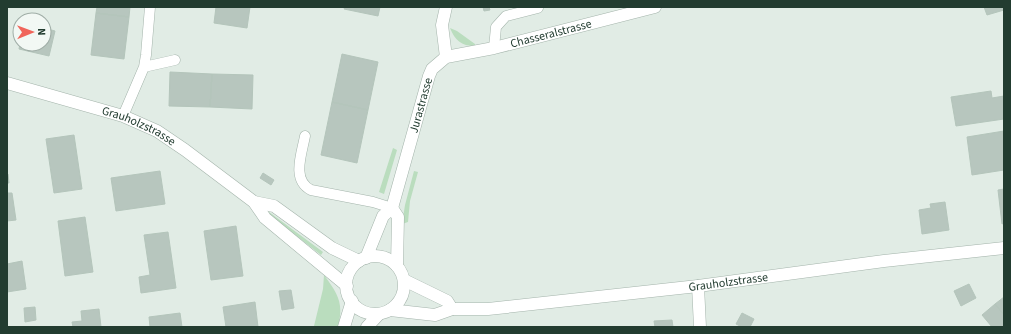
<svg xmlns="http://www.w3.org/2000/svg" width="1011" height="334" viewBox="0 0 1011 334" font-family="'Source Sans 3',sans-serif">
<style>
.green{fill:#baddbe}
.building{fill:#b7c6be;stroke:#b4c5bb}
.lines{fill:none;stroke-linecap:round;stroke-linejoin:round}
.service-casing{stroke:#a4b4ab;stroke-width:11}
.minor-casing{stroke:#a4b4ab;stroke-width:13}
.tertiary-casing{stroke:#a4b4ab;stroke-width:13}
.service{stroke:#fff;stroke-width:10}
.minor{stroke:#fff;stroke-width:12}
.tertiary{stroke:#fff;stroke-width:12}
.labels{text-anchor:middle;stroke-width:3;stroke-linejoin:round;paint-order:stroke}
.street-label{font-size:12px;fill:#223c30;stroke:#f2f8f4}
</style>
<rect width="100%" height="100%" fill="#e1ece5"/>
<path class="green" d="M 450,28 L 457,31 L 475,44 L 475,46 C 461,46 455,40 450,28 Z
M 393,148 L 397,150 L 384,194 L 379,192 Z
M 414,171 L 418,172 L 410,201 L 408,222 L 402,224 L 405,205 Z
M 269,212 L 323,252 L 321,255 L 268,214 Z
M 324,275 C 338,294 344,303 338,327 L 314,326 L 323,289 Z"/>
<path class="building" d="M 97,7 L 130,7 L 129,17 L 96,13 Z
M 216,7 L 250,7 L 247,28 L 214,23 Z
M 345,7 L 380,7 L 378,16 L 344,9 Z
M 483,7 L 489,7 L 490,10 L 484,11 Z
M 984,7 L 1004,7 L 1004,10 L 987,15 Z
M 96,13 L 129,17 L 124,59 L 91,55 Z
M 44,28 L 55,31 L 49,56 L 19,49 L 20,44 L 44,44 Z
M 342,54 L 378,62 L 368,110 L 332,102 Z
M 170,72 L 212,74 L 210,107 L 169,106 Z
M 212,74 L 253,75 L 252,109 L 210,107 Z
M 991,91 L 992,98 L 1004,96 L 1004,119 L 956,126 L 951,97 Z
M 332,102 L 368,110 L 357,163 L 321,155 Z
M 1004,131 L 1004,170 L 972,175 L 967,137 Z
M 74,135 L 82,189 L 54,193 L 46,139 Z
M 160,171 L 165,204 L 116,211 L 111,178 Z
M 263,173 L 274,180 L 271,185 L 260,178 Z
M 8,174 L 9,183 L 7,183 L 7,175 Z
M 1004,189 L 1004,223 L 1002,224 L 998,190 Z
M 7,193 L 12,193 L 16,220 L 7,221 Z
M 945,202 L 949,230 L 922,234 L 919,210 L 931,208 L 930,204 Z
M 85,217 L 93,272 L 65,276 L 58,221 Z
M 236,226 L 243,276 L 211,280 L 204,231 Z
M 168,232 L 176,288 L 141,293 L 139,277 L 150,275 L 144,235 Z
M 22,261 L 26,289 L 7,292 L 7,264 Z
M 969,284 L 976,298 L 961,306 L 954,291 Z
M 291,290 L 294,308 L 282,310 L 279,291 Z
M 1004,297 L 1004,315 L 995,304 Z
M 255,302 L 258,327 L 226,327 L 223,307 Z
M 995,304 L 1004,315 L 1004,327 L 992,327 L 982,315 Z
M 35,307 L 36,320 L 25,322 L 24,308 Z
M 99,309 L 101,327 L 73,327 L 72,322 L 82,321 L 81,311 Z
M 180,313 L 182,327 L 150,327 L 149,317 Z
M 742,313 L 754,319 L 750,327 L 742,327 L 736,324 Z
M 672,320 L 673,327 L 655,327 L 654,321 Z"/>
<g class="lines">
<g class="service-casing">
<path id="service" d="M 494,48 L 496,27 L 506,16 L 538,8
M 144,67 L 175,60
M 123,116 L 144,67 L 146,55 L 150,7
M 305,136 C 302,153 291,180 311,190 L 373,202 L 392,208"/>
</g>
<g class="minor-casing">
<g id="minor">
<path d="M 446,7 L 442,25 L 446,57"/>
<path d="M 392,208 L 398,217 L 397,266"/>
<path id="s1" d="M 366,258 L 383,216 L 392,208 L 429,76 L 432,69 L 446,57 L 494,48 L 655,7"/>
<path d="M 698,286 L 700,327"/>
</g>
</g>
<g class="tertiary-casing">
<g id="tertiary">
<path id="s2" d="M 7,83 L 123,116 L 157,131 L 185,150 L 254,202 L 265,218 L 347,286"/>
<path d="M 254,202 L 274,206 L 332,248 L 359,261"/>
<circle cx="375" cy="285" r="29"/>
<path d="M 404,280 L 447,301 L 452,309"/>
<path id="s3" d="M 390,310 L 435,315 L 452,309 L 488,309 L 698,286 L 884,261 L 1004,248"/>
<path d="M 344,327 L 352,301"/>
<path d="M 367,327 L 379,314"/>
</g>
</g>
<use href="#service" class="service"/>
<use href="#minor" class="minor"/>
<use href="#tertiary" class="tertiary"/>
</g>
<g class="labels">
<g class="street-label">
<text dy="4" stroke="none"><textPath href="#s1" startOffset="328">Chasseralstrasse</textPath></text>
<text dy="4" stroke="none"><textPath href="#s1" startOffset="164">Jurastrasse</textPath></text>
<text dy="4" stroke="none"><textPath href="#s2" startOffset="139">Grauholzstrasse</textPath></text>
<text dy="4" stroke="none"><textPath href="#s3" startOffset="341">Grauholzstrasse</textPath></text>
</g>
</g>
<rect width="1011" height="334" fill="none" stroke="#223c30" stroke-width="16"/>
<g transform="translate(32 32) rotate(89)"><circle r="19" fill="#f2f8f4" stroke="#9fada6"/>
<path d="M0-3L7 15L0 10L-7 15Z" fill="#f0655b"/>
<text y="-6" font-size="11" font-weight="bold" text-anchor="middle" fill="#223c30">N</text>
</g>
</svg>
